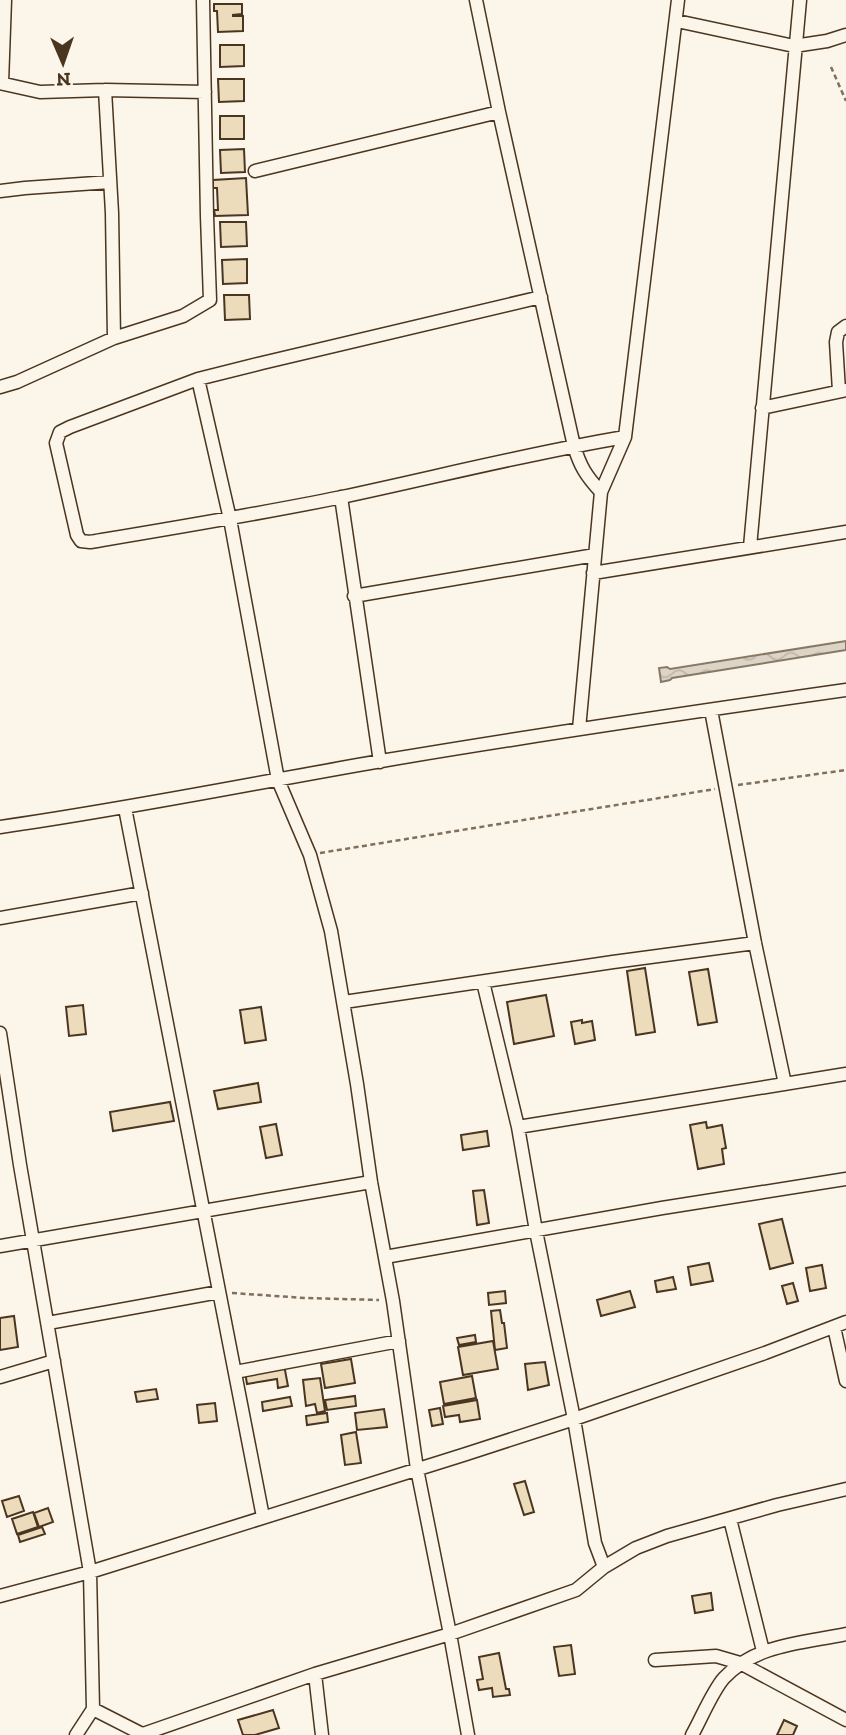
<svg xmlns="http://www.w3.org/2000/svg" width="846" height="1735" viewBox="0 0 846 1735" font-family="'Zilla Slab',serif">
<style>
.water{fill:url(#water-waves);stroke:#887966;stroke-width:2}
.building{fill:#ecdcbc;stroke:#4a3520;stroke-width:2}
.lines{fill:none;stroke-linecap:round;stroke-linejoin:round}
.street-casing{stroke:#4a3520;stroke-width:15}
.path{stroke:#7f6f5c;stroke-width:2.5;stroke-dasharray:5 3.5;stroke-linecap:butt}
.street{stroke:#fbf6e9;stroke-width:12}
</style>
<defs>
<pattern id="water-waves" width="16" height="10" patternUnits="userSpaceOnUse" patternTransform="scale(1.75)"><rect width="16" height="10" fill="#dcd4c6"/><path d="M0 5q4-4 8 0t8 0" fill="none" stroke="#beb7aa"/></pattern>
</defs>
<rect width="100%" height="100%" fill="#fbf6e9"/>
<path class="water" d="M 846,641 L 846,650 L 672,678 L 670,680 L 661,682 L 659,668 L 667,667 L 670,669 Z"/>
<path class="building" d="M 214,4 L 242,4 L 242,14 L 233,15 L 233,16 L 243,16 L 243,31 L 218,32 L 217,11 L 214,11 Z
M 220,45 L 244,45 L 244,66 L 220,67 Z
M 218,79 L 244,79 L 244,101 L 219,102 Z
M 220,116 L 244,116 L 244,139 L 220,139 Z
M 244,149 L 245,172 L 221,173 L 220,150 Z
M 246,178 L 248,215 L 215,216 L 214,210 L 218,210 L 217,188 L 213,188 L 213,180 Z
M 220,222 L 246,222 L 247,246 L 221,247 Z
M 247,259 L 247,283 L 223,284 L 222,260 Z
M 224,295 L 249,295 L 250,319 L 225,320 Z
M 645,968 L 655,1032 L 636,1035 L 627,971 Z
M 708,969 L 717,1022 L 698,1025 L 689,972 Z
M 546,995 L 554,1036 L 514,1044 L 507,1002 Z
M 83,1005 L 86,1034 L 69,1036 L 66,1007 Z
M 261,1007 L 266,1040 L 245,1043 L 240,1010 Z
M 582,1020 L 582,1023 L 592,1021 L 595,1040 L 575,1044 L 571,1022 Z
M 258,1083 L 261,1102 L 218,1109 L 214,1091 Z
M 170,1102 L 174,1121 L 113,1131 L 110,1112 Z
M 706,1122 L 707,1128 L 722,1125 L 726,1148 L 722,1149 L 724,1164 L 698,1169 L 690,1125 Z
M 276,1124 L 282,1155 L 266,1158 L 260,1127 Z
M 487,1131 L 489,1146 L 463,1150 L 461,1135 Z
M 484,1190 L 489,1223 L 477,1225 L 473,1191 Z
M 782,1219 L 793,1263 L 770,1269 L 759,1224 Z
M 709,1263 L 713,1281 L 691,1285 L 688,1267 Z
M 822,1265 L 826,1288 L 810,1291 L 806,1268 Z
M 673,1277 L 676,1289 L 657,1292 L 655,1281 Z
M 793,1283 L 798,1301 L 787,1304 L 782,1286 Z
M 505,1291 L 506,1303 L 489,1305 L 488,1293 Z
M 630,1291 L 635,1307 L 601,1316 L 597,1300 Z
M 500,1310 L 502,1323 L 504,1323 L 507,1348 L 495,1350 L 491,1311 Z
M 14,1316 L 18,1347 L 0,1350 L 0,1318 Z
M 475,1335 L 476,1342 L 459,1345 L 457,1338 Z
M 493,1341 L 498,1369 L 463,1375 L 458,1347 Z
M 351,1359 L 355,1383 L 325,1388 L 321,1364 Z
M 545,1362 L 549,1385 L 528,1390 L 525,1364 Z
M 284,1365 L 288,1386 L 278,1388 L 277,1379 L 247,1384 L 245,1372 Z
M 472,1376 L 476,1398 L 444,1404 L 440,1382 Z
M 320,1378 L 325,1411 L 317,1413 L 315,1404 L 306,1406 L 303,1380 Z
M 156,1389 L 158,1399 L 137,1402 L 135,1392 Z
M 355,1396 L 356,1406 L 327,1410 L 325,1400 Z
M 290,1397 L 292,1406 L 263,1411 L 262,1402 Z
M 477,1400 L 480,1419 L 460,1422 L 459,1415 L 445,1417 L 443,1406 Z
M 215,1403 L 217,1421 L 199,1423 L 197,1405 Z
M 440,1408 L 443,1424 L 432,1426 L 429,1410 Z
M 384,1409 L 387,1427 L 357,1430 L 355,1413 Z
M 327,1413 L 328,1422 L 307,1425 L 306,1416 Z
M 356,1432 L 361,1463 L 345,1465 L 341,1435 Z
M 525,1481 L 534,1512 L 524,1515 L 514,1484 Z
M 19,1496 L 24,1511 L 7,1517 L 2,1501 Z
M 48,1508 L 53,1522 L 39,1527 L 34,1513 Z
M 33,1512 L 38,1527 L 17,1534 L 12,1519 Z
M 42,1527 L 45,1534 L 20,1542 L 18,1535 Z
M 711,1593 L 713,1610 L 695,1613 L 692,1596 Z
M 571,1645 L 575,1674 L 559,1676 L 554,1647 Z
M 499,1653 L 506,1689 L 509,1689 L 510,1695 L 493,1697 L 492,1688 L 479,1690 L 477,1680 L 483,1679 L 479,1657 Z
M 273,1710 L 279,1728 L 255,1735 L 243,1735 L 238,1720 Z
M 784,1720 L 797,1726 L 793,1735 L 777,1735 Z"/>
<g class="lines">
<g class="street-casing">
<path id="street" d="M 476,0 L 499,112 L 574,446 C 580,466 586,476 601,492 L 579,729
M 677,21 L 794,46 L 827,41 L 846,35
M 0,83 L 40,92 L 105,90 L 205,92
M 2,83 L 5,0
M 105,90 L 112,213 L 114,338
M 255,171 L 499,112
M 0,191 L 25,188 L 110,182
M 541,297 L 262,363 L 198,379 L 70,427 L 60,432 L 56,443 L 77,535 L 81,541 L 90,542 C 174,528 259,514 342,497 C 436,477 530,453 625,437
M 198,379 L 230,519 L 278,780 L 310,855 L 331,931 L 357,1084 L 371,1182 L 393,1301 L 417,1469 L 450,1634 L 468,1735
M 0,387 L 17,382 L 114,338 L 183,316 L 210,300 L 207,216 L 203,0
M 839,391 L 836,342 L 838,332 L 846,326
M 762,408 L 846,390
M 601,492 L 625,437 L 678,0
M 341,497 L 380,762
M 750,547 L 800,0
M 593,573 L 846,532
M 354,596 L 595,555
M 711,710 L 755,943 L 785,1084
M 125,808 L 263,1517
M 0,827 C 127,809 254,783 381,761 C 535,735 691,712 846,690
M 0,918 L 142,893
M 344,1002 L 613,962 L 755,943
M 0,1033 L 20,1165 L 90,1572 L 93,1709 L 76,1735
M 518,1127 L 846,1074
M 0,1246 L 371,1182
M 385,1257 L 662,1208 L 846,1179
M 48,1323 L 219,1292
M 834,1327 L 846,1381
M 235,1372 L 399,1341
M 0,1377 L 54,1361
M 730,1519 L 763,1651
M 604,1567 L 636,1548 L 667,1536 L 777,1505 L 846,1489
M 0,1596 L 90,1572 L 463,1455 L 574,1419 L 765,1353 L 846,1322
M 655,1660 L 716,1656 L 740,1663 L 846,1720
M 315,1674 L 322,1735
M 93,1709 L 144,1735
M 143,1734 L 315,1674 L 450,1634 L 576,1590 L 604,1567 L 595,1543 L 574,1419 L 536,1231 L 518,1127 L 483,982
M 692,1735 C 701,1719 713,1690 724,1678 C 755,1644 804,1643 846,1634"/>
</g>
<path class="path" d="M 831,67 L 846,101
M 738,785 L 846,770
M 320,853 L 715,789
M 232,1293 L 305,1298 L 379,1300"/>
<use href="#street" class="street"/>
</g>
<g transform="translate(63 63) rotate(178)" stroke="#fbf6e9" stroke-width="5" paint-order="stroke">
<path d="M0-5L12 26L0 18L-12 26Z" fill="#4a3520"/>
<text y="-10" font-size="19" font-weight="bold" text-anchor="middle" fill="#4a3520">N</text>
</g>
</svg>
